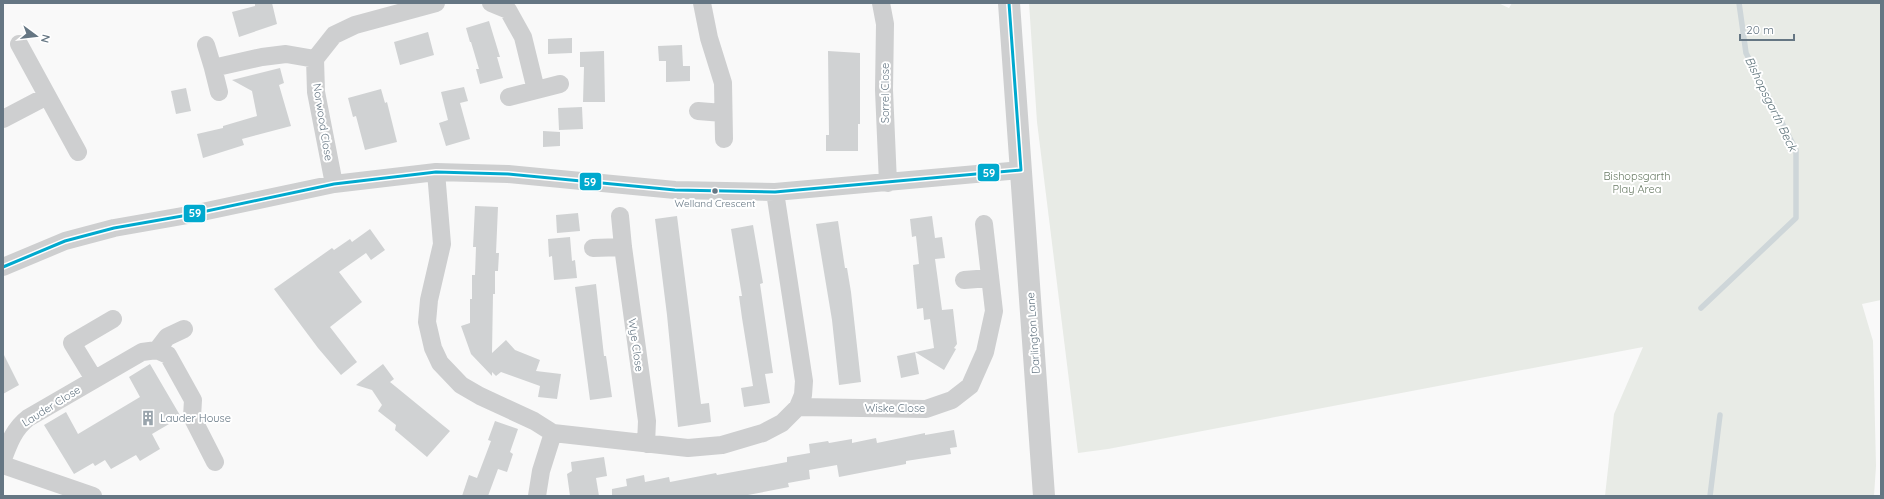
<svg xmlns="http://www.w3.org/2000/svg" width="1884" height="499" viewBox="0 0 1884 499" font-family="Quicksand,sans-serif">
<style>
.green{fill:#e8ebe6}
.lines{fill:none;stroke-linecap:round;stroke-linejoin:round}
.stream{stroke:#ced6d9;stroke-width:5.5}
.building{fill:#d0d2d3}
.minor{stroke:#cecfd0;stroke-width:18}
.tertiary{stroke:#cecfd0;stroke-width:22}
.bus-1-casing{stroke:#fff;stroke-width:6}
.bus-1{stroke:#00a9ce;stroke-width:3}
.bus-dot{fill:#657683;stroke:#fff;stroke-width:1.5}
.labels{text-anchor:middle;stroke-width:4;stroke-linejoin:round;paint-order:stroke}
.bus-label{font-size:10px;fill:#657683;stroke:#fff}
.street-label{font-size:11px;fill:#657683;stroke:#fff}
.park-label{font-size:11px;fill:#687a64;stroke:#fff}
.poi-label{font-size:11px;fill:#657683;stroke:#fff;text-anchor:start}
.water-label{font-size:12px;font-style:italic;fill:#60757c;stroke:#fff}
.line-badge{stroke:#fff;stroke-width:1.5}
.badge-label{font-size:11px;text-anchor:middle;font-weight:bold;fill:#fff}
</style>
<rect width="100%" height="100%" fill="#f9f9f9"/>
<path class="green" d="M 1029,3 L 1498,3 L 1509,8 L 1512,3 L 1881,3 L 1881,300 L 1862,304 L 1873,341 L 1876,466 L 1874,496 L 1605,496 L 1614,414 L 1643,347 L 1108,449 L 1078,453 L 1037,122 Z"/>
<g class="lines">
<path class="stream" d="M 1701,308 L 1796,218 L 1796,150 L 1746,53 L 1739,3
M 1710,496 L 1720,415"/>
</g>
<path class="building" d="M 255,3 L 272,3 L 277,24 L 239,37 L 232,12 L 255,6 Z
M 489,21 L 500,57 L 497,57 L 503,78 L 480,84 L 476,69 L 479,69 L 471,42 L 470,42 L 466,28 Z
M 428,32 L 434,55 L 400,65 L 394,42 Z
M 572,38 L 572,53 L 548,54 L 548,39 Z
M 682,45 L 683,66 L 690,66 L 690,81 L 666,82 L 666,61 L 659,61 L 658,46 Z
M 604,51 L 605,102 L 583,102 L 584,67 L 580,67 L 580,52 Z
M 828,51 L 860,53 L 860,124 L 858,124 L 858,151 L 826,151 L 826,135 L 829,135 Z
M 280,68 L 284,83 L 279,85 L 291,126 L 242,139 L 244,145 L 203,158 L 197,134 L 223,128 L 223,126 L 257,116 L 252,91 L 232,80 Z
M 464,87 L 468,101 L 460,103 L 470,139 L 446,146 L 439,123 L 448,120 L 441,92 Z
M 186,88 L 191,111 L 176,114 L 171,91 Z
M 381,89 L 385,103 L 387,102 L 397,142 L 365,150 L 356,116 L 353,117 L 348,98 Z
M 582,107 L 583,129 L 559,130 L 558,108 Z
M 543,131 L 560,132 L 560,146 L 543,147 Z
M 475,206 L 498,207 L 496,253 L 499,253 L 498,271 L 495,271 L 495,294 L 493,294 L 492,353 L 506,340 L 515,350 L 540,360 L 536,371 L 561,374 L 557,399 L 538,397 L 540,386 L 501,372 L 496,376 L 492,372 L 492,376 L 471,354 L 461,326 L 470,323 L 470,299 L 472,299 L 472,275 L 475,275 L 476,247 L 473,247 Z
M 578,213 L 580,231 L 557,233 L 556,215 Z
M 677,216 L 701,404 L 709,403 L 711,422 L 678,427 L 667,315 L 655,219 Z
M 932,216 L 935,238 L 942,237 L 945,258 L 935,259 L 942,310 L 953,309 L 957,344 L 954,348 L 956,349 L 944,370 L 915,352 L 919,374 L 901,378 L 897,356 L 934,348 L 930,319 L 924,320 L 923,308 L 917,309 L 913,265 L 919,264 L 916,236 L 912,237 L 910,219 Z
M 838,221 L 845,268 L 847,268 L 851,292 L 861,382 L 839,385 L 832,320 L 816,224 Z
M 753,225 L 763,283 L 760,284 L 773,373 L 765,374 L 770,403 L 744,407 L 741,388 L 753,386 L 742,318 L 739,296 L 742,296 L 731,229 Z
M 370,229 L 385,250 L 371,260 L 366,253 L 339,272 L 362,302 L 330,327 L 357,362 L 341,375 L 318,348 L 274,289 L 332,248 L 334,250 L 350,239 L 352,242 Z
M 570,237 L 572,261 L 575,260 L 577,278 L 554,280 L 552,256 L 549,257 L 548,239 Z
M 596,284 L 604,356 L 606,356 L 612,397 L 590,400 L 575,287 Z
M 3,353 L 19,385 L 3,394 Z
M 150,364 L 181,417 L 152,434 L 160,449 L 140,461 L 136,455 L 111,469 L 105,460 L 95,466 L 93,463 L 74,474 L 44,425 L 66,412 L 78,434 L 140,397 L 129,377 Z
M 383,364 L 394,379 L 390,382 L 450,431 L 427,457 L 395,430 L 396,425 L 378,411 L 382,405 L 372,390 L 356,385 Z
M 495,421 L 518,429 L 510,452 L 513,454 L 507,472 L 498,469 L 488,496 L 462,496 L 469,475 L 477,478 L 491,441 L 488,440 Z
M 954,430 L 957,447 L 950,448 L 951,454 L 906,461 L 906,464 L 839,477 L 837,465 L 809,470 L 810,479 L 788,483 L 789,487 L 748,495 L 612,496 L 612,489 L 627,486 L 626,479 L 644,475 L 645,482 L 669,477 L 670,482 L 716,473 L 717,475 L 787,462 L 787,457 L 810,453 L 809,444 L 828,441 L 829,443 L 852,439 L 852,443 L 876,438 L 877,443 L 925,433 L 925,435 Z
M 604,457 L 607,476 L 596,478 L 599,496 L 570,496 L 567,474 L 572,471 L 571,462 Z"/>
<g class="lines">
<path class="minor" d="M 491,3 L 508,10 L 523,37 L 536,90
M 702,3 L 709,38 L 723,83 L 724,139
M 881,3 L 885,24 L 884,90 L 888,183
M 19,44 L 78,152
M 206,45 L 213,68
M 219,92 L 213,68 L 262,57 L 286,54 L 315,59
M 509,97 L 560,84
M 698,111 L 723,113
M 3,119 L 47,96
M 436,172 L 442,244 L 429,300 L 427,322 L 433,348 L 440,363 L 461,385 L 480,396 L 534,421 L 553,433 L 688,448 L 722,445 L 763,433 L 782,423 L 798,407 L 803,395 L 804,381 L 775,192
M 334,184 L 316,92 L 315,59 L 334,35 L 355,25 L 436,3
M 620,216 L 623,247 L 647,421 L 646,444
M 593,248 L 623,247
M 3,267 L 65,241 L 114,228 L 188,215 L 334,184 L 436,172 L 508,174 L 675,190 L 775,192 L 1021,170
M 964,280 L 990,278
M 157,350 L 167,337 L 184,329
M 94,379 L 72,343 L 113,319
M 798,407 L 926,409 L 952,400 L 970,386 L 985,352 L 994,311 L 984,224
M 3,459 C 9,443 14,429 28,418 L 142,352 L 157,350 L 168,355 L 193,400 L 192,417 L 215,462
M 3,465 L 93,496
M 537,496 L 541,471 L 553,433"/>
<path class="tertiary" d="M 1009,3 L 1044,496"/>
<g class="bus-1-casing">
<path id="bus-1" d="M 3,267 L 65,241 L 114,228 L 188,215 L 334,184 L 436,172 L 508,174 L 675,190 L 775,192 L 1021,170 L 1009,3"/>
</g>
<use href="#bus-1" class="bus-1"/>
</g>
<defs>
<g id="building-bare" transform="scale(1.2)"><path d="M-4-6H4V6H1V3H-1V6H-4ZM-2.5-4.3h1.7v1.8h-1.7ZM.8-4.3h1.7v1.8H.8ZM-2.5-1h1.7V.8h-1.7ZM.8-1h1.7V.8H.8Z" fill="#99a4ac" stroke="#fff" stroke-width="2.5" paint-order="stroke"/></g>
</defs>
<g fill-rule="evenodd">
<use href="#building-bare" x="148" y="418"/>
</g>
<circle class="bus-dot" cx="715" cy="191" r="3.5"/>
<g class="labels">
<g class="bus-label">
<text x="715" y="207">Welland Crescent</text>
</g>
<g class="street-label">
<text transform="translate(885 93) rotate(-90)" y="4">Sorrel Close</text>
<text transform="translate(323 122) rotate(81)" y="4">Norwood Close</text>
<text transform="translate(1033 333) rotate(-94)" y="4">Darlington Lane</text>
<text transform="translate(636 345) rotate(82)" y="4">Wye Close</text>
<text transform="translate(51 406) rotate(-32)" y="4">Lauder Close</text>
<text x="895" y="412">Wiske Close</text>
</g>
<g class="park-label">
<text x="1637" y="180">Bishopsgarth<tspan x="1637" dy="13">Play Area</tspan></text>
</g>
<g class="poi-label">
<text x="160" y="422">Lauder House</text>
</g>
<g class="water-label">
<text transform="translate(1771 104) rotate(64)" y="4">Bishopsgarth Beck</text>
</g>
</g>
<g class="line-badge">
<rect x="977" y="163" width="23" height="19" rx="4" fill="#00a9ce"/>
<rect x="579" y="172" width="23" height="19" rx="4" fill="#00a9ce"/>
<rect x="183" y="204" width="23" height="19" rx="4" fill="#00a9ce"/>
</g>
<g class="badge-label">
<text x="989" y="177">59</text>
<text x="590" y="186">59</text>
<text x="195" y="217">59</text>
</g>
<rect width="1884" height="499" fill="none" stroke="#657683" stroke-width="8"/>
<g transform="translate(36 36) rotate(105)" stroke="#ffffff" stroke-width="3" paint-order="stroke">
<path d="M0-3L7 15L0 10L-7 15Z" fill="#657683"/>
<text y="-6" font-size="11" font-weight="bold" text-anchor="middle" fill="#657683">N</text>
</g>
<path d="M1740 34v6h54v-6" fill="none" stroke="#657683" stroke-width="2"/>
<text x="1746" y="34" font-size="12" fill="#657683" stroke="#ffffff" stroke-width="3" paint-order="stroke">20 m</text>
</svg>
